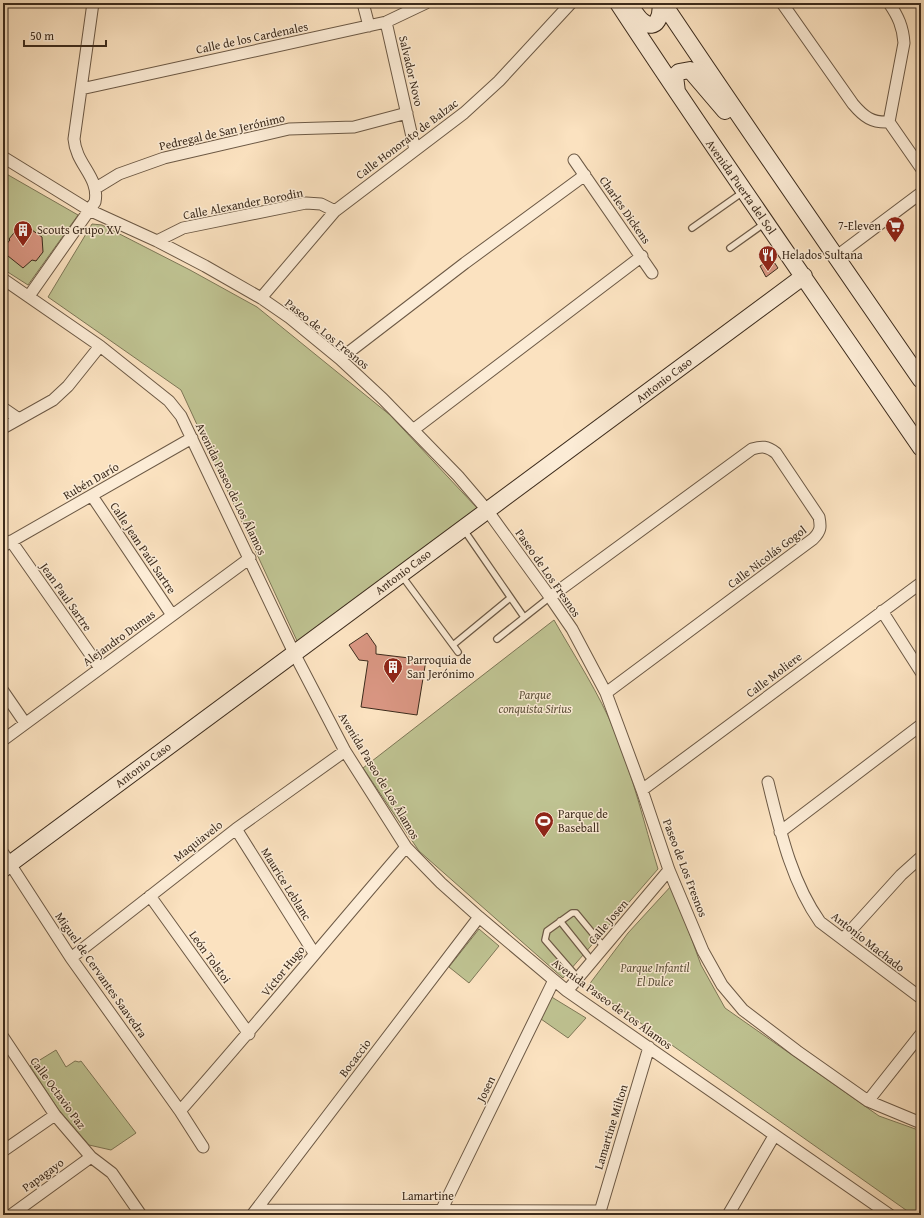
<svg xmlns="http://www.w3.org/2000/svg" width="924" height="1218" viewBox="0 0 924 1218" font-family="'Gentium Book Plus',serif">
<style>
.green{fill:#bfc392;stroke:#7e7757}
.building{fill:#d99682;stroke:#3c2b1c}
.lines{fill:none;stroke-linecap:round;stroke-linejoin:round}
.lane-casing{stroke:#6c5945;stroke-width:8}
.street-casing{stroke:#6c5945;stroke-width:13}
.secondary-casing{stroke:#3c2b1c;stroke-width:18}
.lane{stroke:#fcecd6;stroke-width:5.5}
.street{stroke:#fcecd6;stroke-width:11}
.secondary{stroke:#fcecd6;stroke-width:16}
.labels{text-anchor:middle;stroke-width:3;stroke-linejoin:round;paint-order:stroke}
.street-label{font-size:12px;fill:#3c2b1c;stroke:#fcecd6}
.poi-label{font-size:12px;fill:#3c2b1c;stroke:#fcecd6;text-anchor:start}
.park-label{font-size:12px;font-style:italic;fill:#5d513a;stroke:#fcecd6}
</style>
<rect width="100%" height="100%" fill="#fbe2c0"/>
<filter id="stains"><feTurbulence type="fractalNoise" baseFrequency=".005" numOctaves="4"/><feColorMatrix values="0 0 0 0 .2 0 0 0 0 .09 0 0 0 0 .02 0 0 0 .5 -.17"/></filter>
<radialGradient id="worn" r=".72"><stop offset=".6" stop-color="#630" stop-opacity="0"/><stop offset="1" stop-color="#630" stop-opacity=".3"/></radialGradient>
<path class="green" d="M 3,172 L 78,215 L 28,285 L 3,269 Z
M 92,224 L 102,225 L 190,270 L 257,307 L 390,415 L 477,508 L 298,643 L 181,390 L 48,297 Z
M 554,620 C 575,657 599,693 615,732 C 633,776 644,823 658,869 L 563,978 L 419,851 L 363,768 Z
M 672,885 L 701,965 L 725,1008 L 879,1116 L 921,1131 L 921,1215 L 913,1215 L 588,986 L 628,933 Z
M 479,929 L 499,946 L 469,983 L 449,967 Z
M 550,996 L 586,1018 L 568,1038 L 541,1019 Z
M 56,1050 L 66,1067 L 75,1061 L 79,1062 L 81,1061 L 136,1133 L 111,1150 L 89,1145 L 58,1109 L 30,1066 Z"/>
<path class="building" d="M 22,223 L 42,237 L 43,252 L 36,261 L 32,260 L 23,268 L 3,252 L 3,248 L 10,240 L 9,239 Z
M 772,259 L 778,268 L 766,277 L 760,266 Z
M 367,633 L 376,646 L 376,654 L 426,660 L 417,715 L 361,707 L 368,661 L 359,660 L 349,645 Z"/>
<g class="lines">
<g class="lane-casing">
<path id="lane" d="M 692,228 L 743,192
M 730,248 L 765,223
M 464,530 L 524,617
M 402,576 L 458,652
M 497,639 L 550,597
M 453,645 L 510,598
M 560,921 L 592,961
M 578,978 L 545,940 L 547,931 L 572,913 L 576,913 L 604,947"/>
</g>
<g class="street-casing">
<path id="street" d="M 363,3 L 369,26
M 782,3 L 853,104 C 864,117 872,123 889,122
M 386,22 L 415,150
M 81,89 L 386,22 L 426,3
M 889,122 L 904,43 C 903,27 898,16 889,3
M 889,122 L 921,168
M 3,157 L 89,210 L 157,241 L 205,266 L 261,298 L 290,318 L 340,359 L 383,399 L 458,476 L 487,510 L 550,597 L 572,629 L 606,693 L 642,790 L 669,870 L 703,951 L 722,985 L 743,1010 L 797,1051 L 868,1101 L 921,1123
M 574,160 L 652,273
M 96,188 L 119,174 L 164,158 L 289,129 L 354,127 L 407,113
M 157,241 L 183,228 L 306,203 L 321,204 L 335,211
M 837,256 L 921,193
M 3,279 L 100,346 L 169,401 L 181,416 L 294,653 L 345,751 L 406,847 L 441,883 L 479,917 L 567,991 L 890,1215
M 29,296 L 95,202 C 100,177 76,165 74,139 L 93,3
M 261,298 L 335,211 L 464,113 L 499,81 L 571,3
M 340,359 L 465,263 L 585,175
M 3,408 L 19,419
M 3,428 L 53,400 L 68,386 L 100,346
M 413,430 L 642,256
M 92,496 L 172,615
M 11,541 L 100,668
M 3,546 L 192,438
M 550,597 L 752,449 C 762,446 767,446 776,453 L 819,517 C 821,527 821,531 813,539 L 606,693
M 882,611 L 921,672
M 3,691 L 25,723
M 3,740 L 250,558
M 768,782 C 780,830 791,881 820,922 L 921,998
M 642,790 L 921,583
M 236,829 L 314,953
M 780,832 L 921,725
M 3,853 L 71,958 L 180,1111 L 203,1147
M 150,896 L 249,1034
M 843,939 L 901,875 L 921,857
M 71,958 L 236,829 L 345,751
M 567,991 L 669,870
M 3,1037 L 55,1115 L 91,1157 L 112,1173 L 141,1215
M 868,1101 L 921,1034
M 180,1111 C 257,1024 330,935 406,847
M 3,1151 L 55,1115
M 442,1209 L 554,980
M 256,1210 L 600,1211
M 11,1215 L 91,1157
M 252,1215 L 479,917
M 599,1215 L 649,1047
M 728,1215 L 774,1136"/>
</g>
<g class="secondary-casing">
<path id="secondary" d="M 618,3 C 716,153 820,300 921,448
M 663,3 C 748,130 835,255 921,380
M 630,6 C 634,11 638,18 642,21 C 657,33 662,14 660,3
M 677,92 L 675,76 L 679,72 L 690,70 L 725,111
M 3,869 L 804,276"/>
</g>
<use href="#lane" class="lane"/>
<use href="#street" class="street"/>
<use href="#secondary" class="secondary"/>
</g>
<defs>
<g id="supermarket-pin" transform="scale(1)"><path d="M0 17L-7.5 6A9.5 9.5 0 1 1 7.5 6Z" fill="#8f2418" stroke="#fcecd6"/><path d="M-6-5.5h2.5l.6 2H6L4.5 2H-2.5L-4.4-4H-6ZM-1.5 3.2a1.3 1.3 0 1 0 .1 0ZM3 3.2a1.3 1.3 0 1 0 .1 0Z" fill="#fff"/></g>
<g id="building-pin" transform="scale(1)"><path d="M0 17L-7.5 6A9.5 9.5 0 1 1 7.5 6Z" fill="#8f2418" stroke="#fcecd6"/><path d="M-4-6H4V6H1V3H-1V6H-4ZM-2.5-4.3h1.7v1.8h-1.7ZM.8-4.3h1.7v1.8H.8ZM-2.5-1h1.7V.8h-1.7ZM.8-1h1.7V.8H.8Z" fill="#fff"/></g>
<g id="restaurant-pin" transform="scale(1)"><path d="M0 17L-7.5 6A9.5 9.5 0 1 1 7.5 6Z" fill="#8f2418" stroke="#fcecd6"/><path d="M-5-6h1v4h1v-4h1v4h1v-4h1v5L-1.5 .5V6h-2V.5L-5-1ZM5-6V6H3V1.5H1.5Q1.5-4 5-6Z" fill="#fff"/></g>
<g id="stadium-pin" transform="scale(1)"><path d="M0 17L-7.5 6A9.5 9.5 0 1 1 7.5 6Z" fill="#8f2418" stroke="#fcecd6"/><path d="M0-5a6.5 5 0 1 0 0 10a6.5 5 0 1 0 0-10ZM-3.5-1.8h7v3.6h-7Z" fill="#fff"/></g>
</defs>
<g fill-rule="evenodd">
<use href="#supermarket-pin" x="895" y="226"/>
<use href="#building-pin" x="23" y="230"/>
<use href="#restaurant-pin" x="768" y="255"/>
<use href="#building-pin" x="393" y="667"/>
<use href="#stadium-pin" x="544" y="821"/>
</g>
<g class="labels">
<g class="street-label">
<text transform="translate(252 38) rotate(-12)" y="4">Calle de los Cardenales</text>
<text transform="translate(411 71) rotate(77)" y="4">Salvador Novo</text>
<text transform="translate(222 132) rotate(-13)" y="4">Pedregal de San Jerónimo</text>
<text transform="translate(407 139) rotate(-37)" y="4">Calle Honorato de Balzac</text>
<text transform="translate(741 187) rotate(55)" y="4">Avenida Puerta del Sol</text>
<text transform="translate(243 204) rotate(-11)" y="4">Calle Alexander Borodin</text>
<text transform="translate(625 210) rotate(55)" y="4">Charles Dickens</text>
<text transform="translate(327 334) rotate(39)" y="4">Paseo de Los Fresnos</text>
<text transform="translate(664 380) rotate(-37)" y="4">Antonio Caso</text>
<text transform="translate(91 481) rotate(-30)" y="4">Rubén Darío</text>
<text transform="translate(231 489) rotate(64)" y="4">Avenida Paseo de Los Álamos</text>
<text transform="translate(143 548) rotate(56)" y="4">Calle Jean Paúl Sartre</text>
<text transform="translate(767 557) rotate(-37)" y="4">Calle Nicolás Gogol</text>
<text transform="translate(403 572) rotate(-37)" y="4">Antonio Caso</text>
<text transform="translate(548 573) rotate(55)" y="4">Paseo de Los Fresnos</text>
<text transform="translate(66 597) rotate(55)" y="4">Jean Paul Sartre</text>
<text transform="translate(119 638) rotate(-36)" y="4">Alejandro Dumas</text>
<text transform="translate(774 675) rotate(-37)" y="4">Calle Moliere</text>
<text transform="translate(143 765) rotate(-37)" y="4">Antonio Caso</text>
<text transform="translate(379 776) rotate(59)" y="4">Avenida Paseo de Los Álamos</text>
<text transform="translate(198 841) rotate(-38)" y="4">Maquiavelo</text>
<text transform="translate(685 868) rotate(69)" y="4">Paseo de Los Fresnos</text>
<text transform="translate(286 884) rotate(58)" y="4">Maurice Leblanc</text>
<text transform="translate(608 922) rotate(-50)" y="4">Calle Josen</text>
<text transform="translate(868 942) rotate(38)" y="4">Antonio Machado</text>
<text transform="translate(210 957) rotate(54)" y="4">León Tolstoi</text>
<text transform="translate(283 971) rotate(-51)" y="4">Víctor Hugo</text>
<text transform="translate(101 975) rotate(55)" y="4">Miguel de Cervantes Saavedra</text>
<text transform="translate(612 1004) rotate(36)" y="4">Avenida Paseo de Los Álamos</text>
<text transform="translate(355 1058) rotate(-53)" y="4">Bocaccio</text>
<text transform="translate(486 1089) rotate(-64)" y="4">Josen</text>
<text transform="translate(58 1093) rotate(54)" y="4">Calle Octavio Paz</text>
<text transform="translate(611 1127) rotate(-73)" y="4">Lamartine Milton</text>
<text transform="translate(43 1175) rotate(-36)" y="4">Papagayo</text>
<text x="428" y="1200">Lamartine</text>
</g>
<g class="poi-label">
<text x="881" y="230" text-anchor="end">7-Eleven</text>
<text x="37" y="234">Scouts Grupo XV</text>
<text x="782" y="259">Helados Sultana</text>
<text x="407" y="664">Parroquia de<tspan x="407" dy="14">San Jerónimo</tspan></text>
<text x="558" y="818">Parque de<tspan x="558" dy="14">Baseball</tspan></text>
</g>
<g class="park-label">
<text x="535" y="699">Parque<tspan x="535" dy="14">conquista Sirius</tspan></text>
<text x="655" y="972">Parque Infantil<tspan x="655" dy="14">El Dulce</tspan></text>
</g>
</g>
<rect width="924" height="1218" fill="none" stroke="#fbe2c0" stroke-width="16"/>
<rect x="4" y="4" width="916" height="1210" fill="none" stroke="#3c2b1c" stroke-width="2"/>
<rect x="8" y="8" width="908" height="1202" fill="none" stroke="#3c2b1c"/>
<path d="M24 40v6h82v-6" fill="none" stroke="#3c2b1c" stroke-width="2"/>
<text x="30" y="40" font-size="12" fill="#3c2b1c" stroke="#fcecd6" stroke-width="3" paint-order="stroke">50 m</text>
<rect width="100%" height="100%" filter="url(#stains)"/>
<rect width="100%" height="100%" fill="url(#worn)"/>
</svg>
